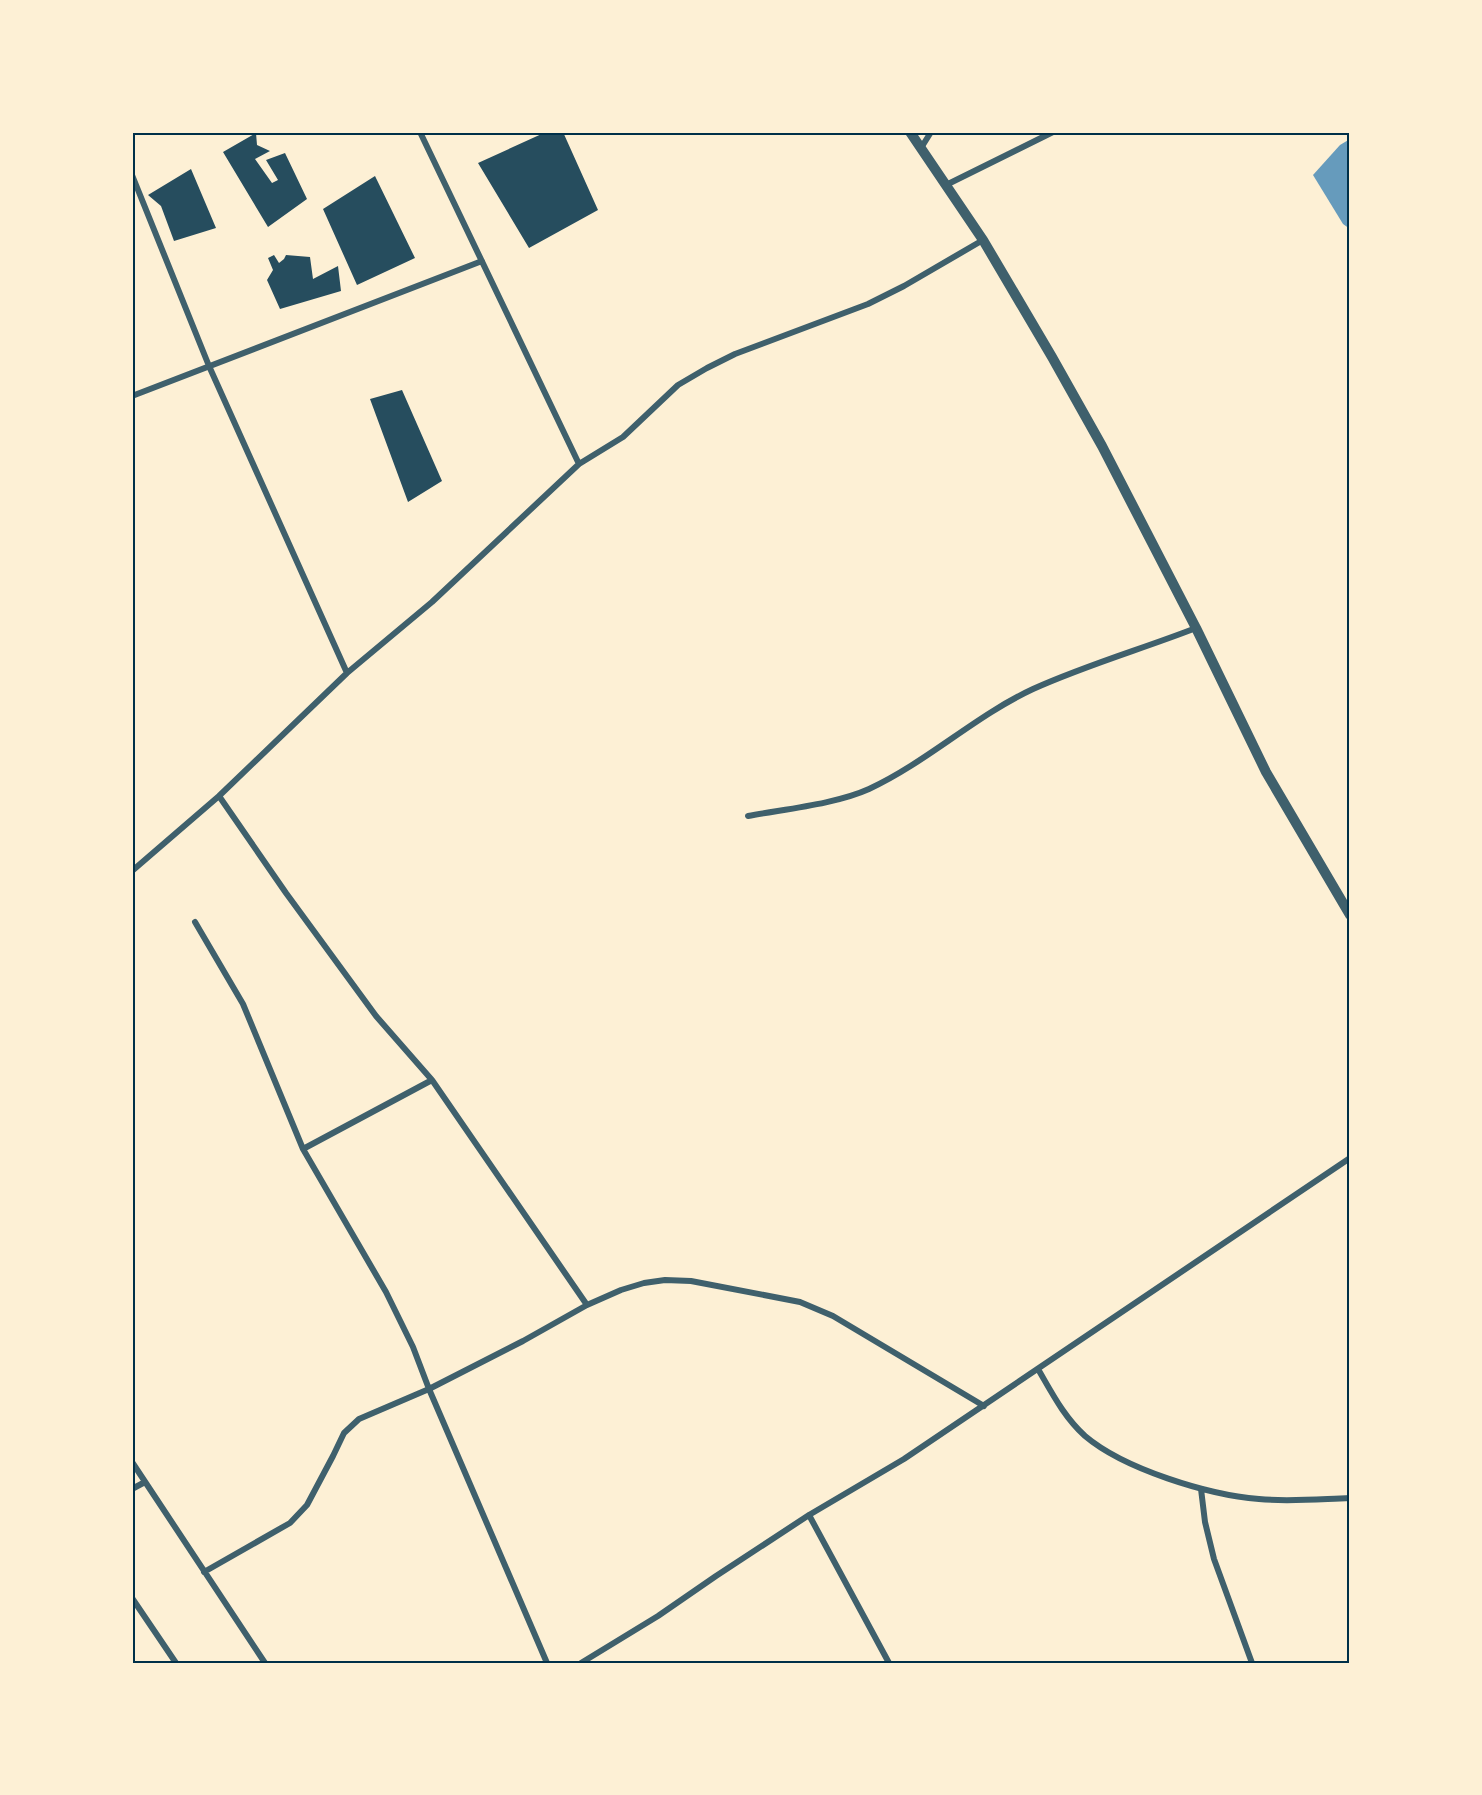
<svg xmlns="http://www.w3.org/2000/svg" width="1482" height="1795" viewBox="0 0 1482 1795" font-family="'Times New Roman',serif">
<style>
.water{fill:#669bbc}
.building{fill:#264d5e}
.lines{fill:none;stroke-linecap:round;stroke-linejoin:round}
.minor{stroke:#3f606c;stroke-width:6}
.tertiary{stroke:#3f606c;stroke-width:10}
.neatline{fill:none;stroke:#003049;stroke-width:2}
</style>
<rect width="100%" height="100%" fill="#fdf0d5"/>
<path class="water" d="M 1350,139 L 1350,229 L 1343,224 L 1313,175 L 1340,145 Z"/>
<path class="building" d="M 546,132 L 563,132 L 598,210 L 529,248 L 478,163 Z
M 256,133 L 257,145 L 270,151 L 255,159 L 272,183 L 278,180 L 266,160 L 285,153 L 307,199 L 268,227 L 223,152 Z
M 191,169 L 216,228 L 174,241 L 161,206 L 148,195 Z
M 375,176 L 415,258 L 357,285 L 323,209 Z
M 274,255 L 279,263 L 284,259 L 286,255 L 310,257 L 313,279 L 338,266 L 341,291 L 280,309 L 267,280 L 273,270 L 268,258 Z
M 402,390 L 442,481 L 408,502 L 370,399 Z"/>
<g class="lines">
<path class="minor" d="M 420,132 L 579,464
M 921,148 L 931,132
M 132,175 L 209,366 L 347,673
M 946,185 L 1053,132
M 132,396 L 482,261
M 219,796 L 286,893 L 376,1016 L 432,1080 L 587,1305
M 748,816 C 785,809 836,804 869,789 C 927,762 975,716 1033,689 C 1086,665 1142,649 1196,628
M 132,871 L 219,796 L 347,673 L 432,602 L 579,464 L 623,437 L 678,385 L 707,368 L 735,354 L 868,304 L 904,286 L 983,240
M 195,922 L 243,1004 L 303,1149 L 386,1292 L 413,1347 L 429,1389 L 547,1663
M 303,1149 L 432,1080
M 1038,1369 C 1052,1393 1064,1417 1085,1436 C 1124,1469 1208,1495 1259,1499 C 1288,1502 1320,1499 1350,1498
M 132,1462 L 265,1663
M 132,1489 L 145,1482
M 1201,1489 L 1205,1522 L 1214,1559 L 1252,1663
M 809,1515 L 889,1663
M 204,1572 L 290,1523 L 307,1505 L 333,1456 L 344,1433 L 359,1419 L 429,1389 L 523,1341 L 587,1305 L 621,1290 L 644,1283 L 665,1280 L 691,1281 L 800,1302 L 833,1316 L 984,1406
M 132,1598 L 176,1663
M 581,1663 L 658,1616 L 716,1576 L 809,1515 L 904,1459 L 1350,1158"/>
<path class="tertiary" d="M 910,132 L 983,240 L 1052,357 L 1102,446 L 1196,628 L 1266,772 L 1350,915"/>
</g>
<rect width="1482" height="1795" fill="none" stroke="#fdf0d5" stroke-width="267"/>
<rect x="134" y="134" width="1214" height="1528" class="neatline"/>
</svg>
